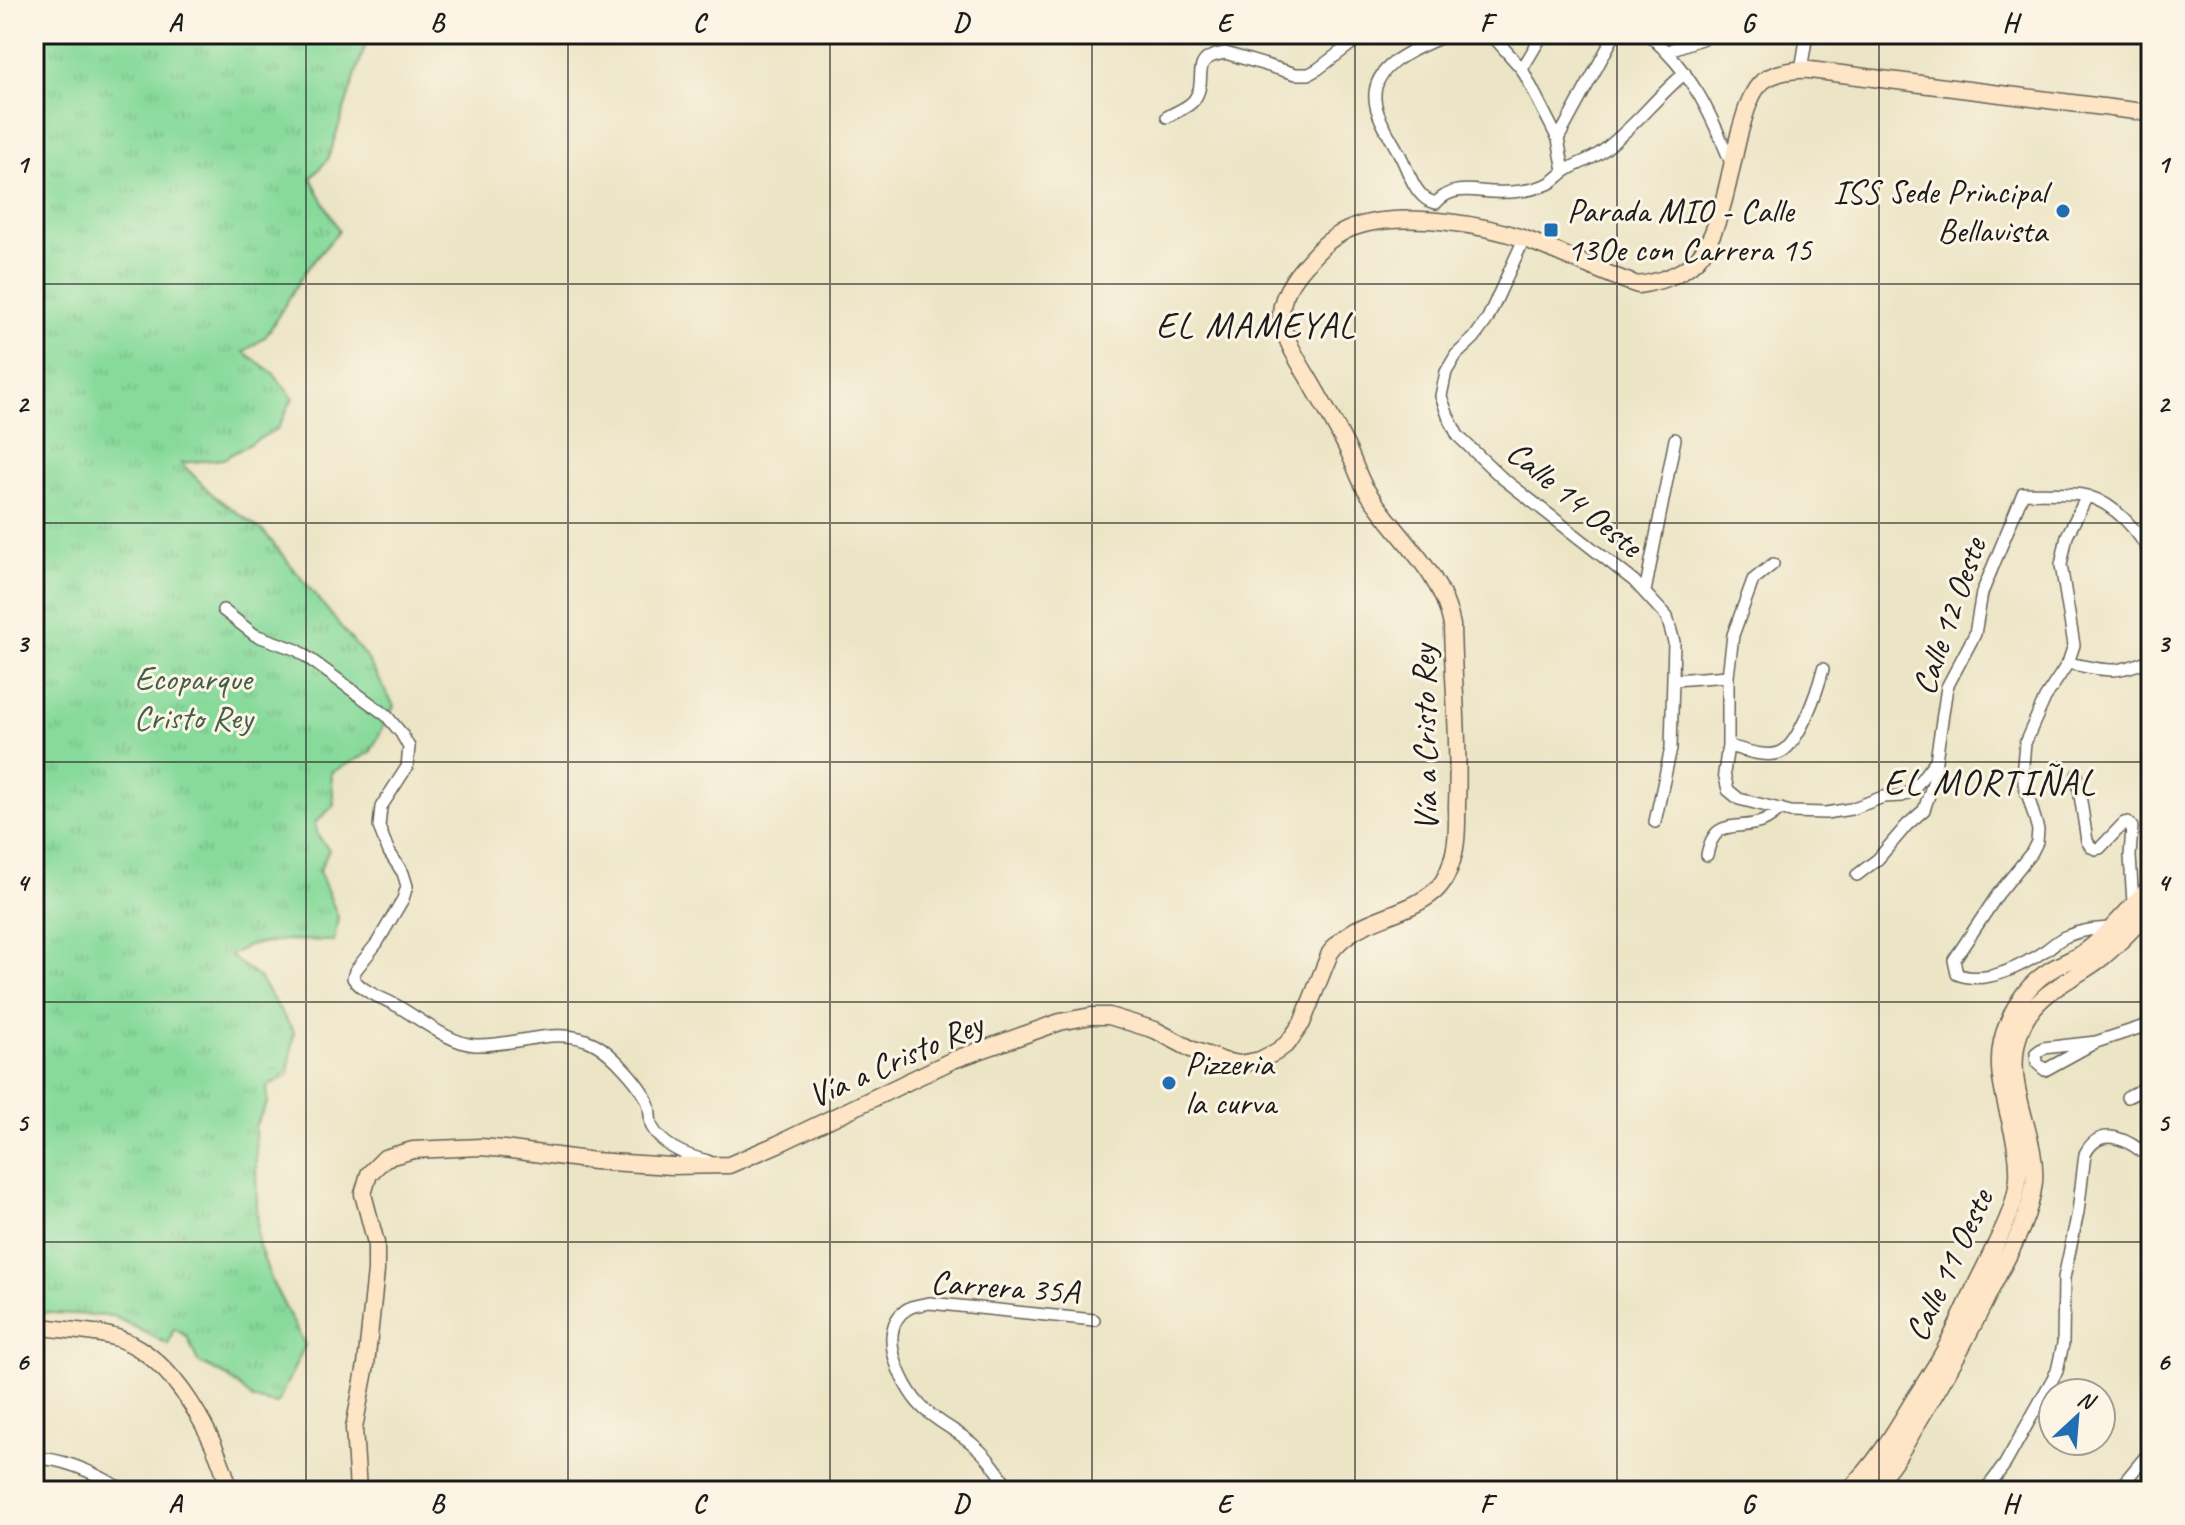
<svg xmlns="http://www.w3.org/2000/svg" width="2185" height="1525" viewBox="0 0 2185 1525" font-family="Caveat,sans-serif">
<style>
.grass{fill:url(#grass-tufts);stroke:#527b5c;stroke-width:2}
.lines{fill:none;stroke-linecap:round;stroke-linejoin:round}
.street-casing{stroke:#646257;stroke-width:14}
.secondary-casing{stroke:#646257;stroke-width:19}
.street{stroke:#fff;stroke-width:11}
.secondary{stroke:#fde5c5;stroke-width:16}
.grid{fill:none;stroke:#1c1c1c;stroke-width:2;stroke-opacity:0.55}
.poi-dot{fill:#1f6fb2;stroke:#fcf5e5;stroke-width:3}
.labels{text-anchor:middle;stroke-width:6;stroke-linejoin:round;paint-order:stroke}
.poi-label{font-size:34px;fill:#1c1c1c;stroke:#fcf5e5;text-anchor:start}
.street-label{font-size:34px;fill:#1c1c1c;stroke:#fcf5e5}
.park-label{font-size:34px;fill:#425e48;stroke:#fcf5e5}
.neighbourhood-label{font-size:36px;letter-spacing:2px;fill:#1c1c1c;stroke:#fcf5e5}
.neatline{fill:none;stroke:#1c1c1c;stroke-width:3}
.grid-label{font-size:26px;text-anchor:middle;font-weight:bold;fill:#1c1c1c}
</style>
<defs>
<pattern id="grass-tufts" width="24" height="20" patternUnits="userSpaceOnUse" patternTransform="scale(2)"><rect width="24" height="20" fill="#88da9b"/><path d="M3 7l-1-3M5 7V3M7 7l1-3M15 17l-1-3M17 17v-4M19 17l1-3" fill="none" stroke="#75ba85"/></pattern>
</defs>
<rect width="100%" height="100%" fill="#fcf5e5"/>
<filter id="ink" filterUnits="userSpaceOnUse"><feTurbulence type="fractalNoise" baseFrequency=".0125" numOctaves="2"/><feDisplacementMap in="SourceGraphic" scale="16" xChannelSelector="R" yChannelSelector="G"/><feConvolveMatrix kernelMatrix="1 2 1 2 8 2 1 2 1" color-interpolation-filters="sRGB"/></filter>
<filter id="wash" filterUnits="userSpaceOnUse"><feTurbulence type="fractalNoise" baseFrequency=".006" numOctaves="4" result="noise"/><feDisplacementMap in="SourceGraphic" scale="32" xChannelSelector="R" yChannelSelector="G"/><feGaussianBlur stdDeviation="1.8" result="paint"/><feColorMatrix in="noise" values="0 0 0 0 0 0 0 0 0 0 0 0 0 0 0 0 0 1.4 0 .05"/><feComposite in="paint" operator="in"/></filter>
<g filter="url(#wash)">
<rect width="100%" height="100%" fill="#ebe4c5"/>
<path class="grass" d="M 34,34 L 369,34 L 328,159 L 311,178 L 339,231 L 306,270 L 266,336 L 244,352 L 273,373 L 293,398 L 278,428 L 223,459 L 181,463 L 213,495 L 264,532 L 368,660 L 394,706 L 370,753 L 331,772 L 334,805 L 315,823 L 318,836 L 329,850 L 319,871 L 338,917 L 334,941 L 287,940 L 248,945 L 230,956 L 259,978 L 294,1032 L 288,1074 L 267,1087 L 267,1103 L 255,1126 L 258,1243 L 273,1284 L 305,1345 L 277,1404 L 253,1399 L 228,1377 L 198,1362 L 187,1336 L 174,1329 L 168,1344 L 113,1316 L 34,1312 Z"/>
</g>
<g filter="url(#ink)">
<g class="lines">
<g class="street-casing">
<path id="street" d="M 1491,34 L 1522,69 L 1558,139 L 1564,171
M 1648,34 C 1692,73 1709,109 1731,163
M 1667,51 L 1715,34
M 1522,69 L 1543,34
M 1801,70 L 1807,34
M 1167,117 C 1175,112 1188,108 1194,100 C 1210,78 1186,59 1225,53 L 1296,74 L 1309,74 L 1318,69 L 1364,34
M 1558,139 L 1615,34
M 1436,203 C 1452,185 1472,191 1493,192 C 1511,193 1531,191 1548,184 C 1555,181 1560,174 1567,170 C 1578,163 1590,160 1600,153 C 1632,130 1655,98 1685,73
M 1436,203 C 1433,202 1428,201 1425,198 C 1413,189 1407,168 1400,155 C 1392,139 1376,118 1375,99 C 1372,62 1423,46 1449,34
M 1524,239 L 1487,320 L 1474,338 L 1456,355 L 1446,372 L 1441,396 L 1448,416 L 1458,436 L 1501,477 L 1634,581 L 1667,617 L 1674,642 L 1671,748 L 1655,822
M 2087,496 L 2067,536 L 2061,565 L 2074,645 L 2068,663 L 2045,698 L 2025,743 L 2023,765 L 2024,783 L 2035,819 L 2038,830 L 2037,842 L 2032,852 L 1998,894 L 1954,960 L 1957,974 C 1986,986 2022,966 2046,950 C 2053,945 2059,939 2067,936 C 2081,930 2095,929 2111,928
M 1773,564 L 1753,580 L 1733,635 L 1728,676 L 1728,746 L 1724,773 L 1728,790 L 1739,799 L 1791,812 L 1826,813 L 1851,809 L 1883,797 L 1902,796 L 1912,791 L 1936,760
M 1645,592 L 1675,439
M 223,610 L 255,635 L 297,650 L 318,665 L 386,715 L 401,733 L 409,747 L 407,767 L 381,807 L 379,827 L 389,852 L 403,873 L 407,886 L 403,899 L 377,943 L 355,971 L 353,978 C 363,993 384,998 399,1007 C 420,1019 451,1044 475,1045 C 514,1047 558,1024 595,1044 C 612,1053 642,1086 648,1103 C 651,1110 649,1120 652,1127 C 663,1147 687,1156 708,1161
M 2068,663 C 2105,671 2116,675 2151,659
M 1674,680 L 1728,676
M 1728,746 C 1742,749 1764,758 1779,753 C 1799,746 1818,689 1823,669
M 2077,775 L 2087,841 L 2091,847 L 2096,849 L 2100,848 L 2124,823 L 2128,822 L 2132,827 L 2130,856 L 2133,903
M 1707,855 C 1715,815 1737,832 1764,821 C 1771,818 1776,813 1781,809
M 1857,875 L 1878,859 L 1907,825 L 1924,810 L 1935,777 L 1936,760 L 1947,687 L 1975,634 L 1982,593 L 2023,493 C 2041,494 2070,492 2087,496 C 2115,504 2139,531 2151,556
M 2096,1042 L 2045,1070 L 2037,1063 L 2036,1053 L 2043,1048 L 2096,1042 L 2151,1024
M 2127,1097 L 2151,1085
M 34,1458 C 65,1458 99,1475 125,1491
M 1011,1491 C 1001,1476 990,1459 976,1447 C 960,1432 935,1421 921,1406 C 900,1384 873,1325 911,1307 C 917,1305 924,1304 930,1303 L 1094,1320
M 1985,1491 L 2005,1464 L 2057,1371 L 2063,1344 L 2064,1278 L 2078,1212 L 2085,1154 C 2101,1122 2132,1142 2151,1159
M 2117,1491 L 2151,1450"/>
</g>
<g class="secondary-casing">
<path id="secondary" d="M 34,1325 C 62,1332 92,1329 120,1339 C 176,1360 215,1437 230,1491
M 358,1491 L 354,1428 L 366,1365 L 376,1271 L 376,1243 L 363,1194 L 369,1174 L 385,1158 L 413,1150 L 481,1147 L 504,1149 L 594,1161 L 671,1166 L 729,1165 L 778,1144 L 953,1060 L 1060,1022 L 1091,1016 L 1109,1016 L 1155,1030 L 1193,1050 L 1224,1061 L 1240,1064 L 1260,1060 L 1276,1052 L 1288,1043 L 1302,1023 L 1330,953 C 1354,917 1404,918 1435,891 C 1445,882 1451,866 1454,853 C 1458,837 1457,820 1457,804 C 1460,744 1453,685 1452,625 C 1441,569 1394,535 1365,488 C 1357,475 1353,458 1345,444 C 1335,424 1324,405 1313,386 C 1302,367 1281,336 1281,314 C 1281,291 1302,268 1317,252 C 1330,238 1349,227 1369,223 C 1414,214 1482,224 1525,239 C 1563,253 1599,272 1638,285 C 1660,282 1688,273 1702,253 C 1724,220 1730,169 1740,131 C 1745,115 1750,92 1763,81 C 1775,72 1795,69 1810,70 L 2151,113
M 1848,1491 C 1875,1465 1893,1435 1912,1403 C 1924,1384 1937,1365 1947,1346 C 1960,1321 1971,1294 1984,1269 C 1997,1240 2016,1210 2018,1178 C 2021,1125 1984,1076 2008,1023 C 2016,1003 2030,983 2049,971 C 2063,962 2078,958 2091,947 C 2113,930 2131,906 2151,886
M 1868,1491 C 1891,1470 1906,1444 1921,1417 C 1947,1375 1970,1333 1991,1289 C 2008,1255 2030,1220 2034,1182 C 2038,1133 2001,1084 2020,1032 C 2034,991 2073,981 2104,956 C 2121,942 2136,925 2151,909"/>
</g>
<use href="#street" class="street"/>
<use href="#secondary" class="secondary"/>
</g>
</g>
<path class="grid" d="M 306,34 L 306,1491M 568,34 L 568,1491M 830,34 L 830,1491M 1092,34 L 1092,1491M 1355,34 L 1355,1491M 1617,34 L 1617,1491M 1879,34 L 1879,1491M 34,284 L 2151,284M 34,523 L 2151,523M 34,762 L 2151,762M 34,1002 L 2151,1002M 34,1242 L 2151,1242"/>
<g class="poi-dot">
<circle cx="2063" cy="211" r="8"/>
<rect x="1543" y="222" width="16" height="16" rx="4"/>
<circle cx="1169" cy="1083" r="8"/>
</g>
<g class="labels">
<g class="poi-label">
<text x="2047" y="203" text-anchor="end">ISS Sede Principal<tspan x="2047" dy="39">Bellavista</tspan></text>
<text x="1567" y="222">Parada MIO - Calle<tspan x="1567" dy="39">13Oe con Carrera 15</tspan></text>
<text x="1185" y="1075">Pizzeria<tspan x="1185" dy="39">la curva</tspan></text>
</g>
<g class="street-label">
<text transform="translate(1575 498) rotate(39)" y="12">Calle 14 Oeste</text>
<text transform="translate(1948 616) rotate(-71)" y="12">Calle 12 Oeste</text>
<text transform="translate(1424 738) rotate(-91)" y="12">Vía a Cristo Rey</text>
<text transform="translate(895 1059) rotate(-24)" y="12">Vía a Cristo Rey</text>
<text transform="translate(1948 1265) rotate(-65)" y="12">Calle 11 Oeste</text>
<text transform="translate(1005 1286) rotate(4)" y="12">Carrera 35A</text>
</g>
<g class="park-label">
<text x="193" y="690">Ecoparque<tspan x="193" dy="39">Cristo Rey</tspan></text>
</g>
<g class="neighbourhood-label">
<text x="1256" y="337">EL MAMEYAL</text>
<text x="1990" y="794">EL MORTIÑAL</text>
</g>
</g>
<rect width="2185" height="1525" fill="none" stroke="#fcf5e5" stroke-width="88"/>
<g transform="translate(2077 1417) rotate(26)"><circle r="38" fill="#fcf5e5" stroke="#a29e95" stroke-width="2"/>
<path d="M0-6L14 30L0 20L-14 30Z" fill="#1f6fb2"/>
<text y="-12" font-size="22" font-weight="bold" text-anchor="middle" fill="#1c1c1c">N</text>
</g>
<rect x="44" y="44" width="2097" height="1437" class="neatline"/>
<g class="grid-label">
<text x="175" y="31">A</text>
<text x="437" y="31">B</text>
<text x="699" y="31">C</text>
<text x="961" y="31">D</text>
<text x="1224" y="31">E</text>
<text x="1486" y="31">F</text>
<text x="1748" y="31">G</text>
<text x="2010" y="31">H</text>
<text x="22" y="173">1</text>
<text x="2163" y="173">1</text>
<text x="22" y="412">2</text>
<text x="2163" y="412">2</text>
<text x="22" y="652">3</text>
<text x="2163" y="652">3</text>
<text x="22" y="891">4</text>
<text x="2163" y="891">4</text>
<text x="22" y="1131">5</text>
<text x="2163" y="1131">5</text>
<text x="22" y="1370">6</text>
<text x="2163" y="1370">6</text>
<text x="175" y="1512">A</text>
<text x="437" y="1512">B</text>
<text x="699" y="1512">C</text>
<text x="961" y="1512">D</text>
<text x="1224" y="1512">E</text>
<text x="1486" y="1512">F</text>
<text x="1748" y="1512">G</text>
<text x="2010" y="1512">H</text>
</g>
</svg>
